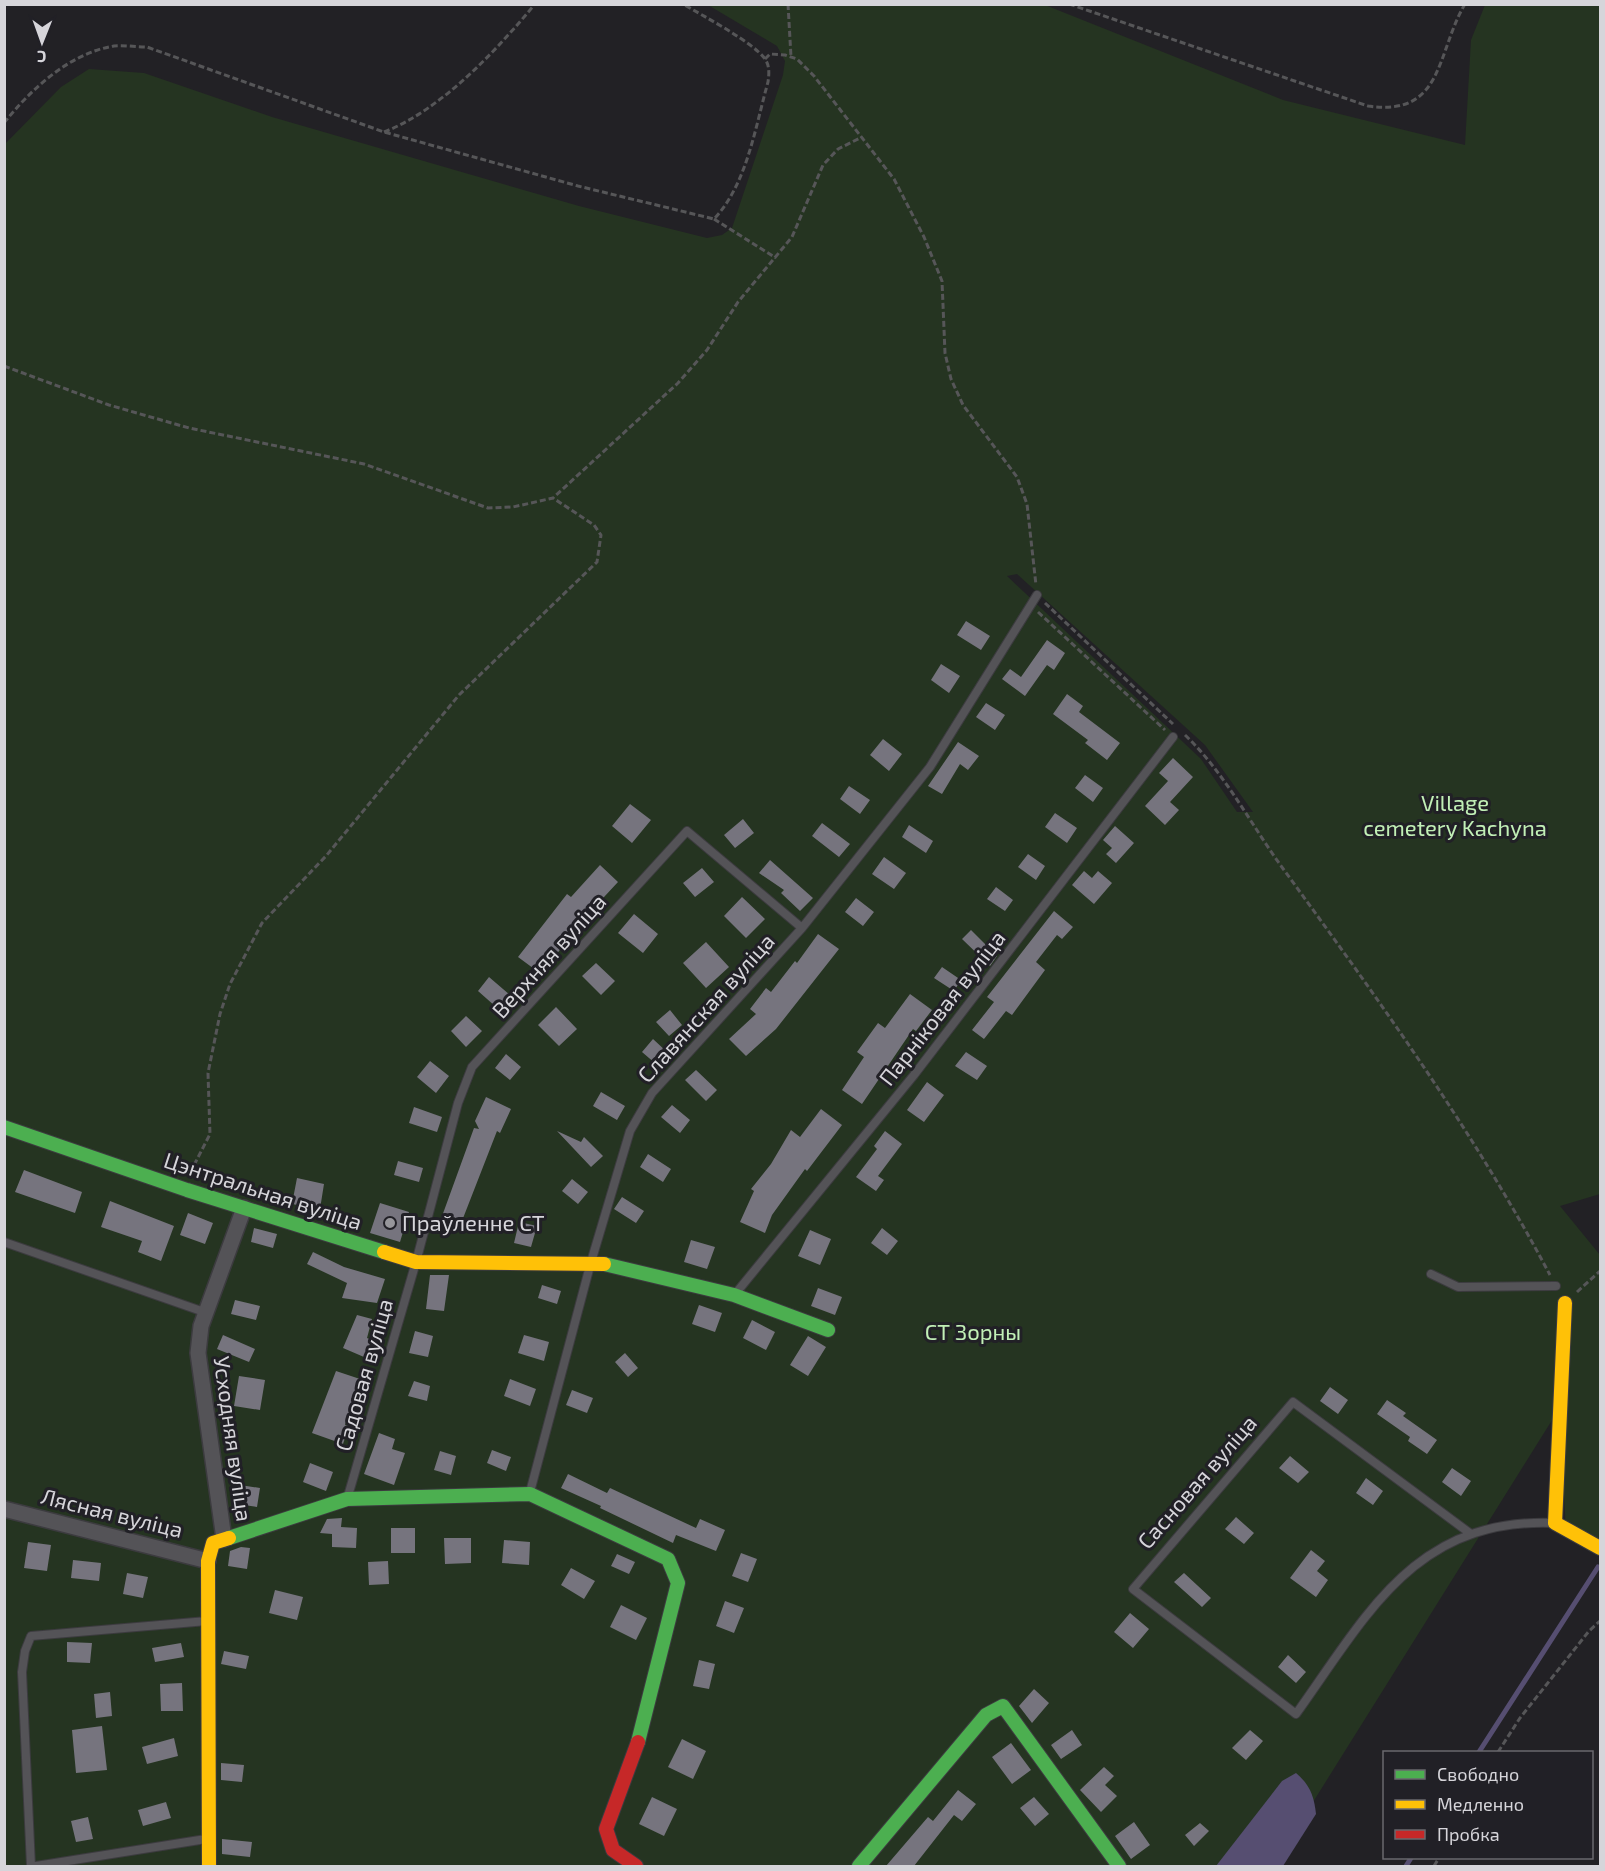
<svg xmlns="http://www.w3.org/2000/svg" width="1605" height="1871" viewBox="0 0 1605 1871" font-family="'Exo 2',sans-serif">
<style>
.green{fill:#253421;fill-rule:evenodd}
.water{fill:#564e71}
.lines{fill:none;stroke-linecap:round;stroke-linejoin:round}
.stream{stroke:#564e71;stroke-width:5}
.building{fill:#76747e}
.lane-casing{stroke:#3c3b3f;stroke-width:10}
.street-casing{stroke:#3c3b3f;stroke-width:18}
.fast-casing{stroke:#3c3b3f;stroke-width:16}
.slow-casing{stroke:#3c3b3f;stroke-width:16}
.jam-casing{stroke:#3c3b3f;stroke-width:16}
.path{stroke:#565658;stroke-width:3;stroke-dasharray:6 3;stroke-linecap:butt}
.lane{stroke:#545357;stroke-width:8}
.street{stroke:#545357;stroke-width:15}
.fast{stroke:#4caf50;stroke-width:14}
.slow{stroke:#ffc107;stroke-width:14}
.jam{stroke:#c62828;stroke-width:14}
.poi-dot{fill:#97969b;stroke:#212026;stroke-width:2}
.labels{text-anchor:middle;stroke-width:6;stroke-linejoin:round;paint-order:stroke}
.park-label{font-size:22px;fill:#c1efb6;stroke:#212026}
.street-label{font-size:22px;fill:#d6d5da;stroke:#212026}
.poi-label{font-size:22px;fill:#d6d5da;stroke:#212026;text-anchor:start}
</style>
<rect width="100%" height="100%" fill="#222125"/>
<path class="green" d="M 708,5 L 1045,5 L 1283,100 L 1465,145 L 1471,40 L 1485,5 L 1600,5 L 1600,1194 L 1560,1206 L 1600,1255 L 1600,1548 L 1566,1531 L 1559,1409 L 1273,1866 L 5,1866 L 5,144 L 61,87 L 89,69 L 144,73 L 272,117 L 579,206 L 707,238 L 722,235 L 732,228 L 783,75 L 785,61 L 777,46 ZM 1017,574 L 1205,745 L 1253,812 L 1237,812 L 1201,759 L 1007,576 Z"/>
<path class="water" d="M 1296,1773 C 1310,1785 1314,1796 1316,1814 L 1283,1866 L 1216,1866 L 1282,1781 Z"/>
<g class="lines">
<path class="stream" d="M 1479,1752 L 1598,1567
M 1406,1866 L 1411,1858"/>
</g>
<path class="building" d="M 966,621 L 990,636 L 981,650 L 957,635 Z
M 1047,640 L 1065,653 L 1054,670 L 1047,665 L 1025,696 L 1002,679 L 1010,669 L 1021,677 Z
M 941,664 L 960,676 L 949,693 L 931,680 Z
M 1067,694 L 1083,706 L 1079,712 L 1120,743 L 1107,760 L 1085,743 L 1088,740 L 1053,714 Z
M 986,703 L 1005,715 L 995,730 L 976,717 Z
M 883,739 L 902,754 L 889,771 L 870,755 Z
M 958,742 L 979,756 L 968,770 L 960,764 L 942,794 L 928,786 Z
M 1173,758 L 1193,777 L 1170,802 L 1179,810 L 1165,825 L 1145,806 L 1168,781 L 1159,773 Z
M 1085,775 L 1103,788 L 1093,802 L 1075,788 Z
M 849,786 L 870,800 L 860,814 L 840,799 Z
M 630,804 L 651,820 L 632,843 L 612,826 Z
M 1055,813 L 1077,828 L 1067,843 L 1045,827 Z
M 743,819 L 754,833 L 735,848 L 724,835 Z
M 822,823 L 850,844 L 839,857 L 812,836 Z
M 909,825 L 933,841 L 926,853 L 902,837 Z
M 1115,826 L 1134,843 L 1116,863 L 1106,854 L 1112,848 L 1103,840 Z
M 1028,854 L 1045,866 L 1036,880 L 1018,867 Z
M 884,857 L 906,873 L 894,889 L 872,874 Z
M 770,860 L 813,898 L 800,911 L 781,893 L 784,890 L 759,873 Z
M 600,865 L 618,882 L 591,911 L 593,912 L 573,939 L 570,937 L 541,974 L 518,957 L 567,894 L 571,897 Z
M 702,868 L 714,882 L 695,897 L 683,883 Z
M 1084,871 L 1092,878 L 1098,871 L 1112,883 L 1094,904 L 1072,885 Z
M 996,887 L 1013,900 L 1005,911 L 987,899 Z
M 742,897 L 765,919 L 746,938 L 724,916 Z
M 856,898 L 874,912 L 863,926 L 845,912 Z
M 1054,911 L 1073,927 L 1062,939 L 1057,935 L 1036,962 L 1045,970 L 1012,1015 L 1006,1011 L 984,1039 L 972,1030 L 994,1002 L 987,997 Z
M 634,914 L 658,934 L 643,953 L 618,933 Z
M 971,930 L 997,956 L 990,966 L 962,939 Z
M 818,934 L 839,949 L 776,1029 L 746,1056 L 729,1039 L 756,1014 L 750,1009 L 766,988 L 771,992 L 795,961 L 797,963 Z
M 706,942 L 729,967 L 706,988 L 683,963 Z
M 596,963 L 615,981 L 601,995 L 582,976 Z
M 942,967 L 961,980 L 954,991 L 934,978 Z
M 489,977 L 516,1000 L 504,1014 L 478,991 Z
M 910,994 L 932,1010 L 916,1031 L 913,1029 L 862,1104 L 842,1090 L 864,1057 L 857,1052 L 878,1023 L 885,1028 Z
M 556,1007 L 577,1029 L 559,1046 L 538,1025 Z
M 670,1010 L 682,1025 L 669,1036 L 656,1022 Z
M 466,1016 L 482,1031 L 466,1047 L 451,1031 Z
M 653,1039 L 667,1052 L 656,1064 L 642,1052 Z
M 966,1052 L 987,1066 L 977,1080 L 955,1066 Z
M 506,1054 L 521,1067 L 510,1080 L 495,1068 Z
M 430,1061 L 449,1076 L 436,1093 L 417,1077 Z
M 696,1070 L 717,1090 L 706,1101 L 685,1080 Z
M 927,1082 L 944,1095 L 924,1122 L 907,1110 Z
M 601,1092 L 625,1106 L 617,1120 L 593,1106 Z
M 486,1097 L 511,1109 L 500,1133 L 497,1131 L 460,1226 L 441,1219 L 474,1128 L 479,1129 L 475,1121 Z
M 672,1105 L 690,1120 L 680,1133 L 661,1117 Z
M 414,1107 L 442,1117 L 437,1132 L 409,1123 Z
M 821,1109 L 842,1125 L 807,1171 L 805,1169 L 772,1215 L 765,1233 L 740,1222 L 754,1191 L 751,1189 L 771,1164 L 791,1130 L 800,1137 Z
M 557,1131 L 581,1142 L 584,1137 L 603,1156 L 591,1167 Z
M 885,1131 L 902,1144 L 878,1176 L 884,1180 L 876,1191 L 856,1177 L 877,1149 L 874,1146 Z
M 648,1154 L 671,1169 L 663,1182 L 640,1167 Z
M 398,1161 L 423,1168 L 419,1182 L 394,1175 Z
M 24,1170 L 82,1192 L 75,1213 L 15,1192 Z
M 297,1178 L 324,1184 L 320,1209 L 292,1204 Z
M 572,1179 L 588,1192 L 578,1204 L 562,1191 Z
M 622,1197 L 644,1211 L 636,1223 L 614,1209 Z
M 110,1201 L 174,1226 L 161,1261 L 138,1252 L 142,1241 L 101,1227 Z
M 380,1203 L 409,1212 L 400,1242 L 370,1233 Z
M 188,1213 L 213,1223 L 205,1244 L 180,1235 Z
M 519,1222 L 537,1226 L 531,1247 L 514,1243 Z
M 254,1228 L 277,1234 L 273,1248 L 251,1242 Z
M 882,1228 L 898,1241 L 887,1255 L 871,1243 Z
M 810,1230 L 831,1239 L 820,1265 L 798,1256 Z
M 691,1240 L 715,1247 L 707,1269 L 684,1262 Z
M 313,1252 L 344,1267 L 385,1279 L 377,1303 L 342,1298 L 347,1283 L 307,1264 Z
M 430,1275 L 449,1275 L 444,1311 L 426,1309 Z
M 542,1285 L 561,1291 L 557,1304 L 538,1298 Z
M 818,1288 L 842,1297 L 835,1315 L 811,1306 Z
M 235,1300 L 260,1306 L 256,1320 L 231,1314 Z
M 699,1305 L 722,1313 L 715,1332 L 692,1324 Z
M 357,1315 L 372,1319 L 367,1338 L 372,1340 L 364,1357 L 343,1348 Z
M 752,1320 L 775,1332 L 766,1350 L 743,1338 Z
M 415,1331 L 433,1336 L 428,1357 L 409,1353 Z
M 223,1335 L 255,1349 L 249,1362 L 217,1349 Z
M 524,1335 L 549,1342 L 544,1361 L 518,1353 Z
M 808,1336 L 826,1347 L 808,1376 L 790,1365 Z
M 625,1353 L 638,1368 L 628,1377 L 615,1362 Z
M 336,1371 L 360,1379 L 345,1425 L 349,1426 L 343,1444 L 312,1433 Z
M 239,1376 L 265,1380 L 260,1410 L 234,1406 Z
M 510,1379 L 536,1389 L 530,1406 L 504,1396 Z
M 414,1381 L 430,1386 L 427,1401 L 408,1396 Z
M 1330,1387 L 1348,1400 L 1338,1414 L 1320,1401 Z
M 572,1390 L 593,1398 L 587,1413 L 566,1405 Z
M 1387,1400 L 1406,1413 L 1403,1416 L 1437,1440 L 1427,1454 L 1408,1441 L 1410,1437 L 1377,1414 Z
M 379,1433 L 395,1439 L 392,1449 L 405,1453 L 394,1485 L 364,1474 Z
M 492,1450 L 511,1457 L 506,1471 L 487,1463 Z
M 440,1451 L 456,1456 L 451,1475 L 434,1470 Z
M 1290,1456 L 1309,1472 L 1298,1483 L 1279,1468 Z
M 310,1463 L 333,1472 L 326,1491 L 303,1482 Z
M 1452,1468 L 1471,1481 L 1461,1496 L 1442,1482 Z
M 568,1474 L 607,1493 L 610,1488 L 696,1528 L 700,1519 L 725,1530 L 716,1551 L 676,1535 L 673,1543 L 600,1508 L 601,1506 L 561,1488 Z
M 1366,1478 L 1383,1491 L 1373,1505 L 1356,1493 Z
M 240,1485 L 260,1488 L 257,1507 L 237,1504 Z
M 1236,1517 L 1254,1533 L 1244,1544 L 1225,1529 Z
M 342,1518 L 341,1527 L 357,1528 L 356,1548 L 332,1547 L 332,1534 L 320,1533 L 327,1519 Z
M 391,1528 L 415,1528 L 415,1553 L 391,1553 Z
M 444,1538 L 471,1538 L 471,1563 L 445,1564 Z
M 504,1540 L 530,1542 L 529,1565 L 502,1563 Z
M 28,1542 L 51,1545 L 47,1571 L 24,1568 Z
M 241,1547 L 250,1548 L 247,1569 L 228,1566 L 230,1551 Z
M 1311,1550 L 1325,1561 L 1317,1571 L 1328,1580 L 1316,1597 L 1290,1578 Z
M 741,1553 L 757,1559 L 748,1582 L 732,1576 Z
M 617,1554 L 635,1562 L 629,1574 L 611,1566 Z
M 73,1560 L 101,1563 L 99,1581 L 71,1578 Z
M 388,1561 L 389,1584 L 369,1585 L 368,1562 Z
M 571,1568 L 595,1581 L 584,1599 L 561,1585 Z
M 127,1573 L 148,1577 L 143,1598 L 123,1594 Z
M 1184,1573 L 1211,1598 L 1202,1607 L 1174,1582 Z
M 275,1590 L 303,1597 L 297,1620 L 269,1613 Z
M 725,1601 L 744,1608 L 734,1633 L 716,1626 Z
M 621,1605 L 647,1618 L 636,1640 L 610,1627 Z
M 1130,1613 L 1149,1629 L 1133,1648 L 1114,1632 Z
M 67,1642 L 92,1643 L 90,1663 L 67,1662 Z
M 181,1643 L 184,1657 L 155,1662 L 152,1648 Z
M 224,1651 L 249,1656 L 246,1669 L 221,1664 Z
M 1288,1655 L 1306,1672 L 1296,1683 L 1278,1667 Z
M 699,1660 L 715,1664 L 709,1689 L 693,1686 Z
M 182,1683 L 183,1711 L 161,1711 L 160,1684 Z
M 1034,1689 L 1049,1703 L 1032,1723 L 1019,1706 Z
M 110,1692 L 112,1716 L 96,1718 L 94,1694 Z
M 102,1726 L 107,1770 L 76,1773 L 72,1730 Z
M 1072,1730 L 1082,1745 L 1061,1759 L 1051,1745 Z
M 1250,1730 L 1263,1741 L 1246,1760 L 1232,1748 Z
M 174,1738 L 178,1756 L 147,1764 L 142,1747 Z
M 682,1739 L 706,1751 L 693,1779 L 668,1767 Z
M 1011,1743 L 1031,1770 L 1012,1784 L 992,1757 Z
M 221,1763 L 244,1765 L 242,1782 L 221,1780 Z
M 1104,1767 L 1114,1776 L 1105,1785 L 1117,1796 L 1101,1812 L 1080,1790 Z
M 958,1790 L 976,1804 L 962,1821 L 954,1815 L 914,1866 L 886,1866 L 928,1817 L 933,1821 Z
M 652,1797 L 677,1809 L 664,1836 L 639,1824 Z
M 1034,1797 L 1049,1814 L 1035,1826 L 1020,1808 Z
M 166,1802 L 171,1818 L 143,1826 L 138,1810 Z
M 88,1817 L 93,1839 L 76,1842 L 71,1821 Z
M 1134,1822 L 1150,1845 L 1131,1859 L 1115,1836 Z
M 1200,1823 L 1209,1831 L 1194,1846 L 1185,1835 Z
M 222,1839 L 252,1842 L 250,1857 L 222,1854 Z"/>
<g class="lines">
<g class="lane-casing">
<path id="lane" d="M 4,1242 L 207,1313
M 1431,1274 L 1458,1287 L 1556,1286
M 736,1293 L 914,1075 L 1173,737
M 530,1492 L 591,1262 L 630,1131 L 652,1093 L 802,928 L 930,767 L 1037,595
M 348,1496 L 416,1262 L 458,1103 L 472,1067 L 687,831 L 802,928
M 1471,1534 L 1293,1402 L 1133,1589 L 1296,1714 C 1367,1615 1415,1517 1555,1523
M 31,1866 L 22,1672 L 25,1651 L 31,1636 L 207,1621
M 36,1866 L 206,1839"/>
</g>
<g class="street-casing">
<path id="street" d="M 4,1509 L 208,1561
M 224,1539 L 198,1353 L 201,1326 L 244,1208"/>
</g>
<g class="fast-casing">
<path id="fast" d="M 4,1127 L 187,1190 L 384,1252
M 604,1264 L 734,1295 L 828,1330
M 229,1538 L 347,1499 L 530,1494 L 668,1559 L 678,1583 L 638,1742
M 859,1866 L 986,1715 L 1003,1706 L 1119,1866"/>
</g>
<g class="slow-casing">
<path id="slow" d="M 384,1252 L 416,1262 L 604,1264
M 1565,1303 L 1555,1523 L 1600,1548
M 209,1866 L 208,1561 L 213,1543 L 229,1538"/>
</g>
<g class="jam-casing">
<path id="jam" d="M 636,1866 L 613,1850 L 606,1829 L 638,1742"/>
</g>
<path class="path" d="M 788,4 L 791,57
M 1069,4 L 1368,106 C 1444,117 1436,53 1465,4
M 765,59 L 770,54 L 785,55 L 797,59 L 814,76 L 894,179 L 924,237 L 942,281 L 945,353 L 951,379 L 963,405 L 1017,477 L 1027,504 L 1036,585
M 4,123 C 31,89 70,53 114,46 C 124,45 136,47 147,47 L 384,132 L 578,186 L 714,219 C 747,184 755,128 768,82 C 769,75 770,66 765,59 C 753,42 703,16 683,4
M 384,132 C 441,110 496,51 535,4
M 714,219 L 776,258
M 4,366 L 109,405 L 189,428 L 364,464 L 488,508 L 513,507 L 553,498 L 678,383 L 707,350 L 738,302 L 792,237 L 823,165 L 838,149 L 862,137
M 1045,603 L 1173,724
M 1038,612 L 1165,730
M 1185,735 C 1225,773 1251,825 1284,870 C 1379,1000 1474,1132 1550,1275
M 190,1173 L 210,1134 L 208,1073 L 220,1014 L 230,984 L 262,923 L 326,856 L 459,695 L 597,562 L 601,535 L 594,525 L 553,498
M 1577,1292 L 1600,1271
M 1498,1752 L 1520,1718 L 1589,1631 L 1600,1621
M 1434,1866 L 1439,1858"/>
<use href="#lane" class="lane"/>
<use href="#street" class="street"/>
<use href="#fast" class="fast"/>
<use href="#slow" class="slow"/>
<use href="#jam" class="jam"/>
</g>
<circle class="poi-dot" cx="390" cy="1223" r="6"/>
<g class="labels">
<g class="park-label">
<text x="1455" y="811">Village<tspan x="1455" dy="25">cemetery Kachyna</tspan></text>
<text x="973" y="1340">СТ Зорны</text>
</g>
<g class="street-label">
<text transform="translate(549 956) rotate(-48)" y="8">Верхняя вуліца</text>
<text transform="translate(706 1008) rotate(-48)" y="8">Славянская вуліца</text>
<text transform="translate(942 1008) rotate(-52)" y="8">Парніковая вуліца</text>
<text transform="translate(263 1191) rotate(18)" y="8">Цэнтральная вуліца</text>
<text transform="translate(364 1375) rotate(-74)" y="8">Садовая вуліца</text>
<text transform="translate(233 1439) rotate(82)" y="8">Усходняя вуліца</text>
<text transform="translate(1197 1482) rotate(-49)" y="8">Сасновая вуліца</text>
<text transform="translate(112 1513) rotate(14)" y="8">Лясная вуліца</text>
</g>
<g class="poi-label">
<text x="402" y="1231">Праўленне СТ</text>
</g>
</g>
<rect width="1605" height="1871" fill="none" stroke="#d6d5da" stroke-width="12"/>
<rect x="1383" y="1751" width="210" height="108" fill="#212026" stroke="#69686e" stroke-width="1.5"/>
<rect x="1395" y="1770" width="30" height="9" fill="#4caf50" stroke="#69686e" stroke-width="1.5"/>
<text x="1437" y="1781" font-size="18" fill="#d6d5da">Свободно</text>
<rect x="1395" y="1800" width="30" height="9" fill="#ffc107" stroke="#69686e" stroke-width="1.5"/>
<text x="1437" y="1811" font-size="18" fill="#d6d5da">Медленно</text>
<rect x="1395" y="1830" width="30" height="9" fill="#c62828" stroke="#69686e" stroke-width="1.5"/>
<text x="1437" y="1841" font-size="18" fill="#d6d5da">Пробка</text>
<g transform="translate(42 42) rotate(181)" stroke="#212026" stroke-width="4.5" paint-order="stroke">
<path d="M0-4.5L10 22L0 15L-10 22Z" fill="#d6d5da"/>
<text y="-9" font-size="16" font-weight="bold" text-anchor="middle" fill="#d6d5da">С</text>
</g>
</svg>
